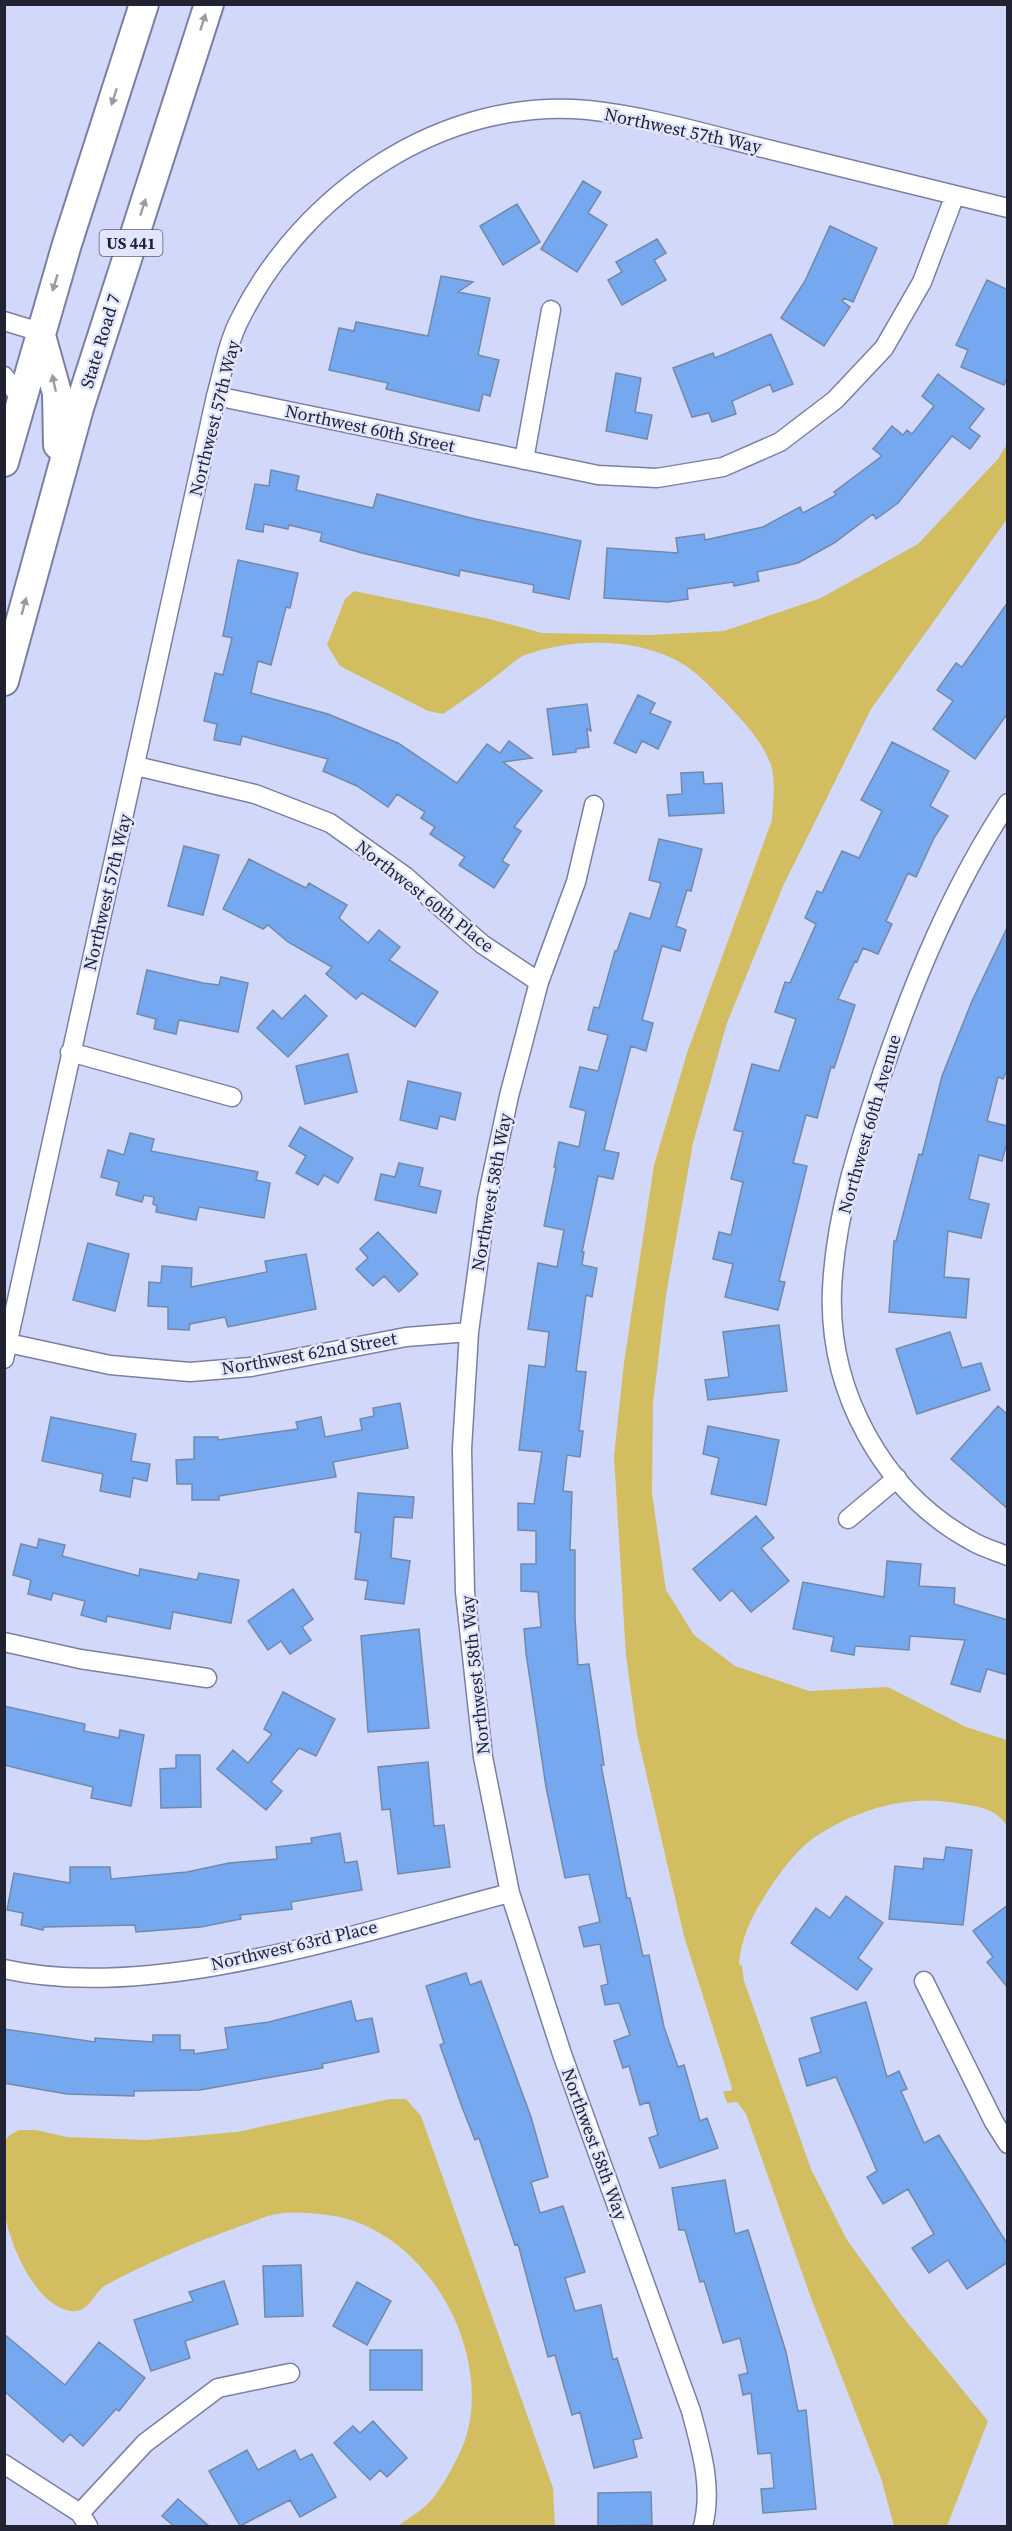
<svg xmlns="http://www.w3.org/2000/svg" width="1012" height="2531" viewBox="0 0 1012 2531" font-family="'Source Serif 4',serif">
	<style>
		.water { fill: #d2be60 }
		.building { fill: #76a8ef; stroke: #7289ab; stroke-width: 1.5 }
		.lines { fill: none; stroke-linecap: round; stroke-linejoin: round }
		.street-casing { stroke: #7a80a5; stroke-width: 21 }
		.primary-casing { stroke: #7a80a5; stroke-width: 32 }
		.street { stroke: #fff; stroke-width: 18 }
		.primary { stroke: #fff; stroke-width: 28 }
		.oneway { fill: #9b9ca3 }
		.labels { text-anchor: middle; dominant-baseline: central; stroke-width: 5; stroke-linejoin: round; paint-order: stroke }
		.shield { fill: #e1e6ff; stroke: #5b5e70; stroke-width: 1.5 }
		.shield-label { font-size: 16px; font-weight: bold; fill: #212333 }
		.street-label { font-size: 18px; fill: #212333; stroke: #e1e6ff }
	</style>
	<rect width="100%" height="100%" fill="#d2d8f9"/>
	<!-- water -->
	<path class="water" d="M1007,444V519L871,709L783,886L727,1023L693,1143L666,1295L653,1403L652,1493L666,1590L694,1635L735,1666L809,1691L888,1687L966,1727L1007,1740V1826C995,1807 978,1807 956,1803C909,1794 858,1809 818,1835C796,1849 778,1875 764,1897C751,1918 741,1939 739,1964L742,1966L744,1981L811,2169L847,2240L902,2316L988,2421L947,2526H894L881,2478L811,2298L746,2114L737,2102L727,2103L723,2091H731L732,2088L684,1936L637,1734L626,1656L614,1456L624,1363L654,1165L687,1053L772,820C773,802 776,783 771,765C763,743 745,723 729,706C716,693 704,679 689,668C644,637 575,637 525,655C516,659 507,668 499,674C481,688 462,701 443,714L428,711L340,666L327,645L345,599L354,591L490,619L542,633L650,635L724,631L821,598L918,544L998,459Z
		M390,2099H406L421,2116L553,2488L555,2526H398C410,2517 428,2507 436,2494C446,2481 463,2449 467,2434C490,2348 428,2237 340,2217C327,2214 290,2211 277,2214C264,2216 251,2223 238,2227C193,2243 149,2262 106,2285C91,2293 89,2322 59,2307C30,2293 7,2238 4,2207C3,2186 4,2165 4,2144L8,2136L19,2130H36L67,2137L146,2140L237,2132Z"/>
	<!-- building -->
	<path class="building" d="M583,181L601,192L588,213L607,225L577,272L541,249Z
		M517,204L540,242L503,265L480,226Z
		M830,226L877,248L853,302L844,298L842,301L850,307L824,346L781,318L805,281Z
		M657,239L666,253L654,260L666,280L622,305L608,280L622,272L616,262Z
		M441,276L473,282L458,292L490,298L478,355L499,360L490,396L483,394L479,411L386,389L388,383L329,370L339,328L354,331L356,322L428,336Z
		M987,280L1008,290V375L1004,385L961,367L968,350L956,345Z
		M771,334L793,384L773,392L770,384L732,401L736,414L712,422L709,413L692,417L673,368L713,353L715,358Z
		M616,373L641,378L635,412L652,415L647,439L606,431Z
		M938,374L984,409L969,428L980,436L970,449L952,436L898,503L876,519L873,514L834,543L798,563L757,572L759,581L734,586L733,582L687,589L688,599L668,602L604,598L607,548L678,553L676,538L704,534L705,540L763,527L800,507L803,513L836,495L834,492L882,456L873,449L892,426L903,435L907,430L912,434L934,406L922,396Z
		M271,470L299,476L296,490L373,508L377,494L475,519L581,541L569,599L533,592L534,585L460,570L459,576L362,553L320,541L322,533L289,525L288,529L264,524L263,532L246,529L255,484L269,486Z
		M238,560L298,573L290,608L286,607L271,665L258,661L251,693L328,714L398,743L457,783L487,744L500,753L509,741L532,758L503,762L542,791L514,827L521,831L502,861L509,865L494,888L459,865L465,857L430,834L435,827L421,818L425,812L397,794L388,807L357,786L323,771L328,759L242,736L240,745L214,740L217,724L204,721L215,673L223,675L232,638L223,636Z
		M1008,602V713L975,759L933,729L953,701L937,690L956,663L962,667Z
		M638,695L655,703L650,713L671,722L658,749L642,741L636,753L614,743Z
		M587,704L591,731L587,729L589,747L576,749V752L553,755L547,709Z
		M892,742L949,771L930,806L948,816L934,838L916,877L908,873L886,921L892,924L878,954L863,948L857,962L855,961L838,999L855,1005L834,1068L831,1067L817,1118L806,1115L793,1163L807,1166L779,1281L785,1282L778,1310L725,1297L733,1264L713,1259L719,1232L731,1235L743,1182L731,1179L743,1132L734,1130L752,1064L779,1071L796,1019L775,1012L785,982L790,983L816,924L805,918L817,891L822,893L842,851L859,858L882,811L861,800Z
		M703,772L704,784L722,783L724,813L669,816L667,795L682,794L681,773Z
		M659,839L702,849L691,891L687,890L676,926L686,930L680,951L662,946L642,1020L653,1023L646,1051L631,1046L604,1150L619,1153L613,1179L598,1176L582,1252H584L582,1265L597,1268L592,1297L586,1295L576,1371L586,1372L579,1431H583L580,1457L567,1455L563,1491L572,1492L570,1550H575V1618L578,1665L589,1664L604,1765H601L627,1898H630L643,1956L649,1955L664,2027L678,2067L684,2065L700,2121L707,2118L718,2148L660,2168L649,2138L658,2135L649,2102L640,2105L629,2066L623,2068L614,2041L630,2035L619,2003L605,2005L601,1986L608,1984L600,1944L584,1947L579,1927L600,1922L589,1874L565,1878L546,1787L526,1653L524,1629L541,1627L538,1592L521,1591V1564H536V1531L518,1530V1503L534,1504L542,1452L519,1450L529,1365L545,1367L549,1332L528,1329L538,1263L557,1267L564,1230L544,1226L556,1167H554L559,1142L579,1147L586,1111L570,1107L580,1067L598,1071L608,1035L588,1030L594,1007L599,1008L615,951H617L630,913L650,919L661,883L649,880Z
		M184,846L219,855L203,915L168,906Z
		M249,859L306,888L309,883L347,905L339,918L368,943L379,930L400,947L389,960L438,992L415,1027L362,993L356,999L326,974L332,967L288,942L268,925L263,929L223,909Z
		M1008,926V1068L1003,1079L998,1077L987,1121L1008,1126V1139L1002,1161L979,1155L969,1199L989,1204L981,1238L948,1231L944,1277L969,1279L966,1318L889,1312L894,1241H896L919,1154L922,1155L942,1076L972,1001Z
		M147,970L203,983L219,985L221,977L248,983L238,1032L179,1020L176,1034L154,1029L156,1019L137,1014Z
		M305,995L327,1016L288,1057L257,1028L273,1010L282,1019Z
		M348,1054L357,1092L305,1104L296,1066Z
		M408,1081L461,1093L455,1120L440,1116L437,1129L400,1120Z
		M300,1127L353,1158L338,1183L324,1175L318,1185L296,1173L306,1156L289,1146Z
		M130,1133L154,1139L151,1151L258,1172L256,1180L270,1183L264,1218L199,1207L196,1220L156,1212L157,1206L153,1204L154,1197L144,1195L142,1202L116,1195L119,1182L101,1177L108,1150L124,1155Z
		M399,1163L423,1168L419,1186L441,1191L436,1213L375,1200L381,1174L395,1177Z
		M378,1232L418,1274L399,1292L384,1276L373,1286L356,1269L368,1258L360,1249Z
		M88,1243L129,1254L115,1311L73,1300Z
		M306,1254L316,1309L228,1327L225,1317L190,1324L189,1330L168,1329V1307L148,1306L149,1282L161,1283L162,1266L192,1268L191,1287L267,1272L265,1261Z
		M779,1325L787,1391L708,1400L705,1380L729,1377L723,1332Z
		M950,1332L962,1368L981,1363L990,1390L917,1414L896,1349Z
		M400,1403L408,1448L333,1462L336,1477L219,1496V1500H192V1484H177L176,1460L194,1459V1437H218V1440L298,1429L296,1422L321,1417L325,1437L362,1430L360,1419L374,1416L373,1408Z
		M998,1406L1008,1415V1509L951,1459Z
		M51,1417L136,1434L131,1461L150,1464L147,1481L133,1478L130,1497L100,1491L103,1474L42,1461Z
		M708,1426L779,1440L766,1505L711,1494L719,1458L703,1454Z
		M358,1493L414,1497L412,1518L394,1517L391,1558L410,1561L404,1604L365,1599L368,1581L355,1579L361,1533L355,1532Z
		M756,1516L774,1538L761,1548L789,1581L751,1612L732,1590L720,1601L693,1569Z
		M39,1539L65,1545L62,1556L139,1576L140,1569L197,1580L199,1573L239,1580L231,1623L173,1612L170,1629L107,1616L106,1622L81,1615L85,1601L53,1593L51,1600L28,1594L31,1580L13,1575L21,1544L37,1548Z
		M887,1561L921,1564L919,1586L955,1588L954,1604L1008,1620V1675L987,1669L980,1692L951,1684L965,1640L910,1636L909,1650L855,1646L854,1655L831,1651L834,1637L793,1629L803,1582L884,1597Z
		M293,1589L313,1619L302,1627L311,1640L290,1654L281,1641L268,1650L248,1621Z
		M419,1629L429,1728L368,1732L361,1636Z
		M283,1692L335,1719L316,1756L299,1748L271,1782L282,1791L266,1810L217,1769L233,1750L248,1763L272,1734L264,1729Z
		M4,1706L85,1724L84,1731L119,1738L120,1730L144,1735L131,1806L91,1798L93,1787L4,1765Z
		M176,1755H200L201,1807L161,1808L160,1769L176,1768Z
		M428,1762L434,1826L444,1825L450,1867L398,1874L390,1809L382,1810L378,1767Z
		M340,1833L345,1863L357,1861L362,1890L291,1902L292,1909L240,1915L241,1919L201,1927L136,1932L135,1925L44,1927L43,1930L21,1925L23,1913L7,1910L14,1873L70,1883V1867H110L111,1879L187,1872L229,1863L277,1859L276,1847L312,1843L311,1838Z
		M946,1847L972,1850L963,1925L889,1919L895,1866L923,1869L924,1858L944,1860Z
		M846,1896L883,1923L858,1958L872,1969L857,1990L791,1943L816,1908L830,1918Z
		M1008,1905V1988L987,1962L993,1957L973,1931Z
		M466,1973L470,1985L481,1981L531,2117L548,2177L531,2182L540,2213L563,2206L585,2272L565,2278L575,2311L601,2305L613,2360L617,2358L642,2438L633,2440L637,2457L594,2468L580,2412L572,2415L555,2355L548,2357L518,2244L515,2245L479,2138L475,2140L462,2107L440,2045L444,2043L426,1986Z
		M351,2001L356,2021L372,2018L379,2052L322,2064L323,2068L200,2090L134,2091V2096L67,2094L4,2083V2029L95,2042V2038L153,2042V2035H180V2050H194V2054L228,2049L225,2028L269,2022Z
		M866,2002L887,2077L899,2071L907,2089L901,2091L924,2143L939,2135L1008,2245V2262L967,2289L948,2260L929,2273L912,2248L934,2234L908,2189L883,2204L867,2177L877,2171L836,2077L807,2086L799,2059L821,2052L811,2018Z
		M725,2180L735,2234L748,2230L786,2352L798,2411L806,2410L816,2509L763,2513L761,2489L774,2488L771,2453L758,2454L751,2393L743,2395L739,2375L748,2373L740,2338L723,2343L704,2281L700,2282L685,2230H679L672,2188Z
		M301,2265L303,2316L265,2317L263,2266Z
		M224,2281L238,2324L185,2341L190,2358L151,2371L134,2320L193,2301L189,2292Z
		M357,2282L391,2301L367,2345L333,2326Z
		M4,2334L65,2385L99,2342L145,2378L119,2411L116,2409L83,2446L70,2434L63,2442L4,2391Z
		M370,2350H422V2390H370Z
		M373,2421L407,2458L387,2477L380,2470L370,2480L334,2443L353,2426L360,2433Z
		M247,2450L258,2470L295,2450L300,2460L312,2454L336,2497L300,2517L290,2500L240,2526L209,2471Z
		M651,2492L652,2525L598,2526V2493Z
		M178,2499L209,2526H174L162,2516Z"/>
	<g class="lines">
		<!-- street casing -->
		<g class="street-casing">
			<path id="street" d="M4,321L40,332
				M4,376L22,400
				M216,396L598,475L657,478L723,467L780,442L835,400L884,348L922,282L955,195
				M524,460L551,310
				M136,766L255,794L330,823L405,876L482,944L539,982
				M1008,803C953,886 914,980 882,1074C859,1144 835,1216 832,1290C828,1391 882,1491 970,1540C981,1547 995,1551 1008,1556
				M594,805L576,882L539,982L509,1096L487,1199L469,1332L462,1449L465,1592L483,1757L510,1893L562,2054L691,2411C701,2449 713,2487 703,2526
				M70,1052L232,1097
				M8,1343L110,1365L190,1372L251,1367L406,1337L469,1332
				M4,1359L216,396C223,371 228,342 240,319C303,192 444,96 588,110C646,116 703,133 759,147C842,167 925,188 1008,208
				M848,1519L897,1478
				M4,1642L80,1659L207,1678
				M4,1969C153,2003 364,1931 510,1893
				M924,1981L994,2122L1008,2144
				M4,2464L80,2513L88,2526
				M80,2513L145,2443L218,2388L290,2373"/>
		</g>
		<!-- primary casing -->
		<g class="primary-casing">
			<path id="primary" d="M40,332L57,393L58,445
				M4,462L67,244L144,4
				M4,681L79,408L209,4"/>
		</g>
		<!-- street -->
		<use href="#street" class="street"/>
		<!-- primary -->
		<use href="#primary" class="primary"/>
	</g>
	<!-- one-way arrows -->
	<defs><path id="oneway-solid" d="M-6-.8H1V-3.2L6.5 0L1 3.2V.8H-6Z" transform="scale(1.5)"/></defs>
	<g class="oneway">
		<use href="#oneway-solid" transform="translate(203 22) rotate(-72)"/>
		<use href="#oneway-solid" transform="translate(114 97) rotate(108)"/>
		<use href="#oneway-solid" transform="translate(143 207) rotate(-72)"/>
		<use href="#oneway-solid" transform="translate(55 283) rotate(107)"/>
		<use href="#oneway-solid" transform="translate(54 383) rotate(-102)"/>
		<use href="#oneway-solid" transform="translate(24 606) rotate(-75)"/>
	</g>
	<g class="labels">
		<!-- shield labels -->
		<rect class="shield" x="99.5" y="230" width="63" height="26" rx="4.5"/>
		<g class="shield-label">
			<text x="131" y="243">US 441</text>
		</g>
		<!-- street labels -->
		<g class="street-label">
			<text transform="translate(683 130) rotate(12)">Northwest 57th Way</text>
			<text transform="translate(100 341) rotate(-73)">State Road 7</text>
			<text transform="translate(214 418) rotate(-76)">Northwest 57th Way</text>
			<text transform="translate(370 428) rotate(12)">Northwest 60th Street</text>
			<text transform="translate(107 892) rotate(-77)">Northwest 57th Way</text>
			<text transform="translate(425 896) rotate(38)">Northwest 60th Place</text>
			<text transform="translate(869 1124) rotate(-74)">Northwest 60th Avenue</text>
			<text transform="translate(491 1192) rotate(-80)">Northwest 58th Way</text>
			<text transform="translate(309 1353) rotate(-10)">Northwest 62nd Street</text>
			<text transform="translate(475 1675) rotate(-96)">Northwest 58th Way</text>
			<text transform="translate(294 1945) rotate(-13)">Northwest 63rd Place</text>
			<text transform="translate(595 2144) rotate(70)">Northwest 58th Way</text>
		</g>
	</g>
	<!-- border -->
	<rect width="1012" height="2531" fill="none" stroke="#212333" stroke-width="12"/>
</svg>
